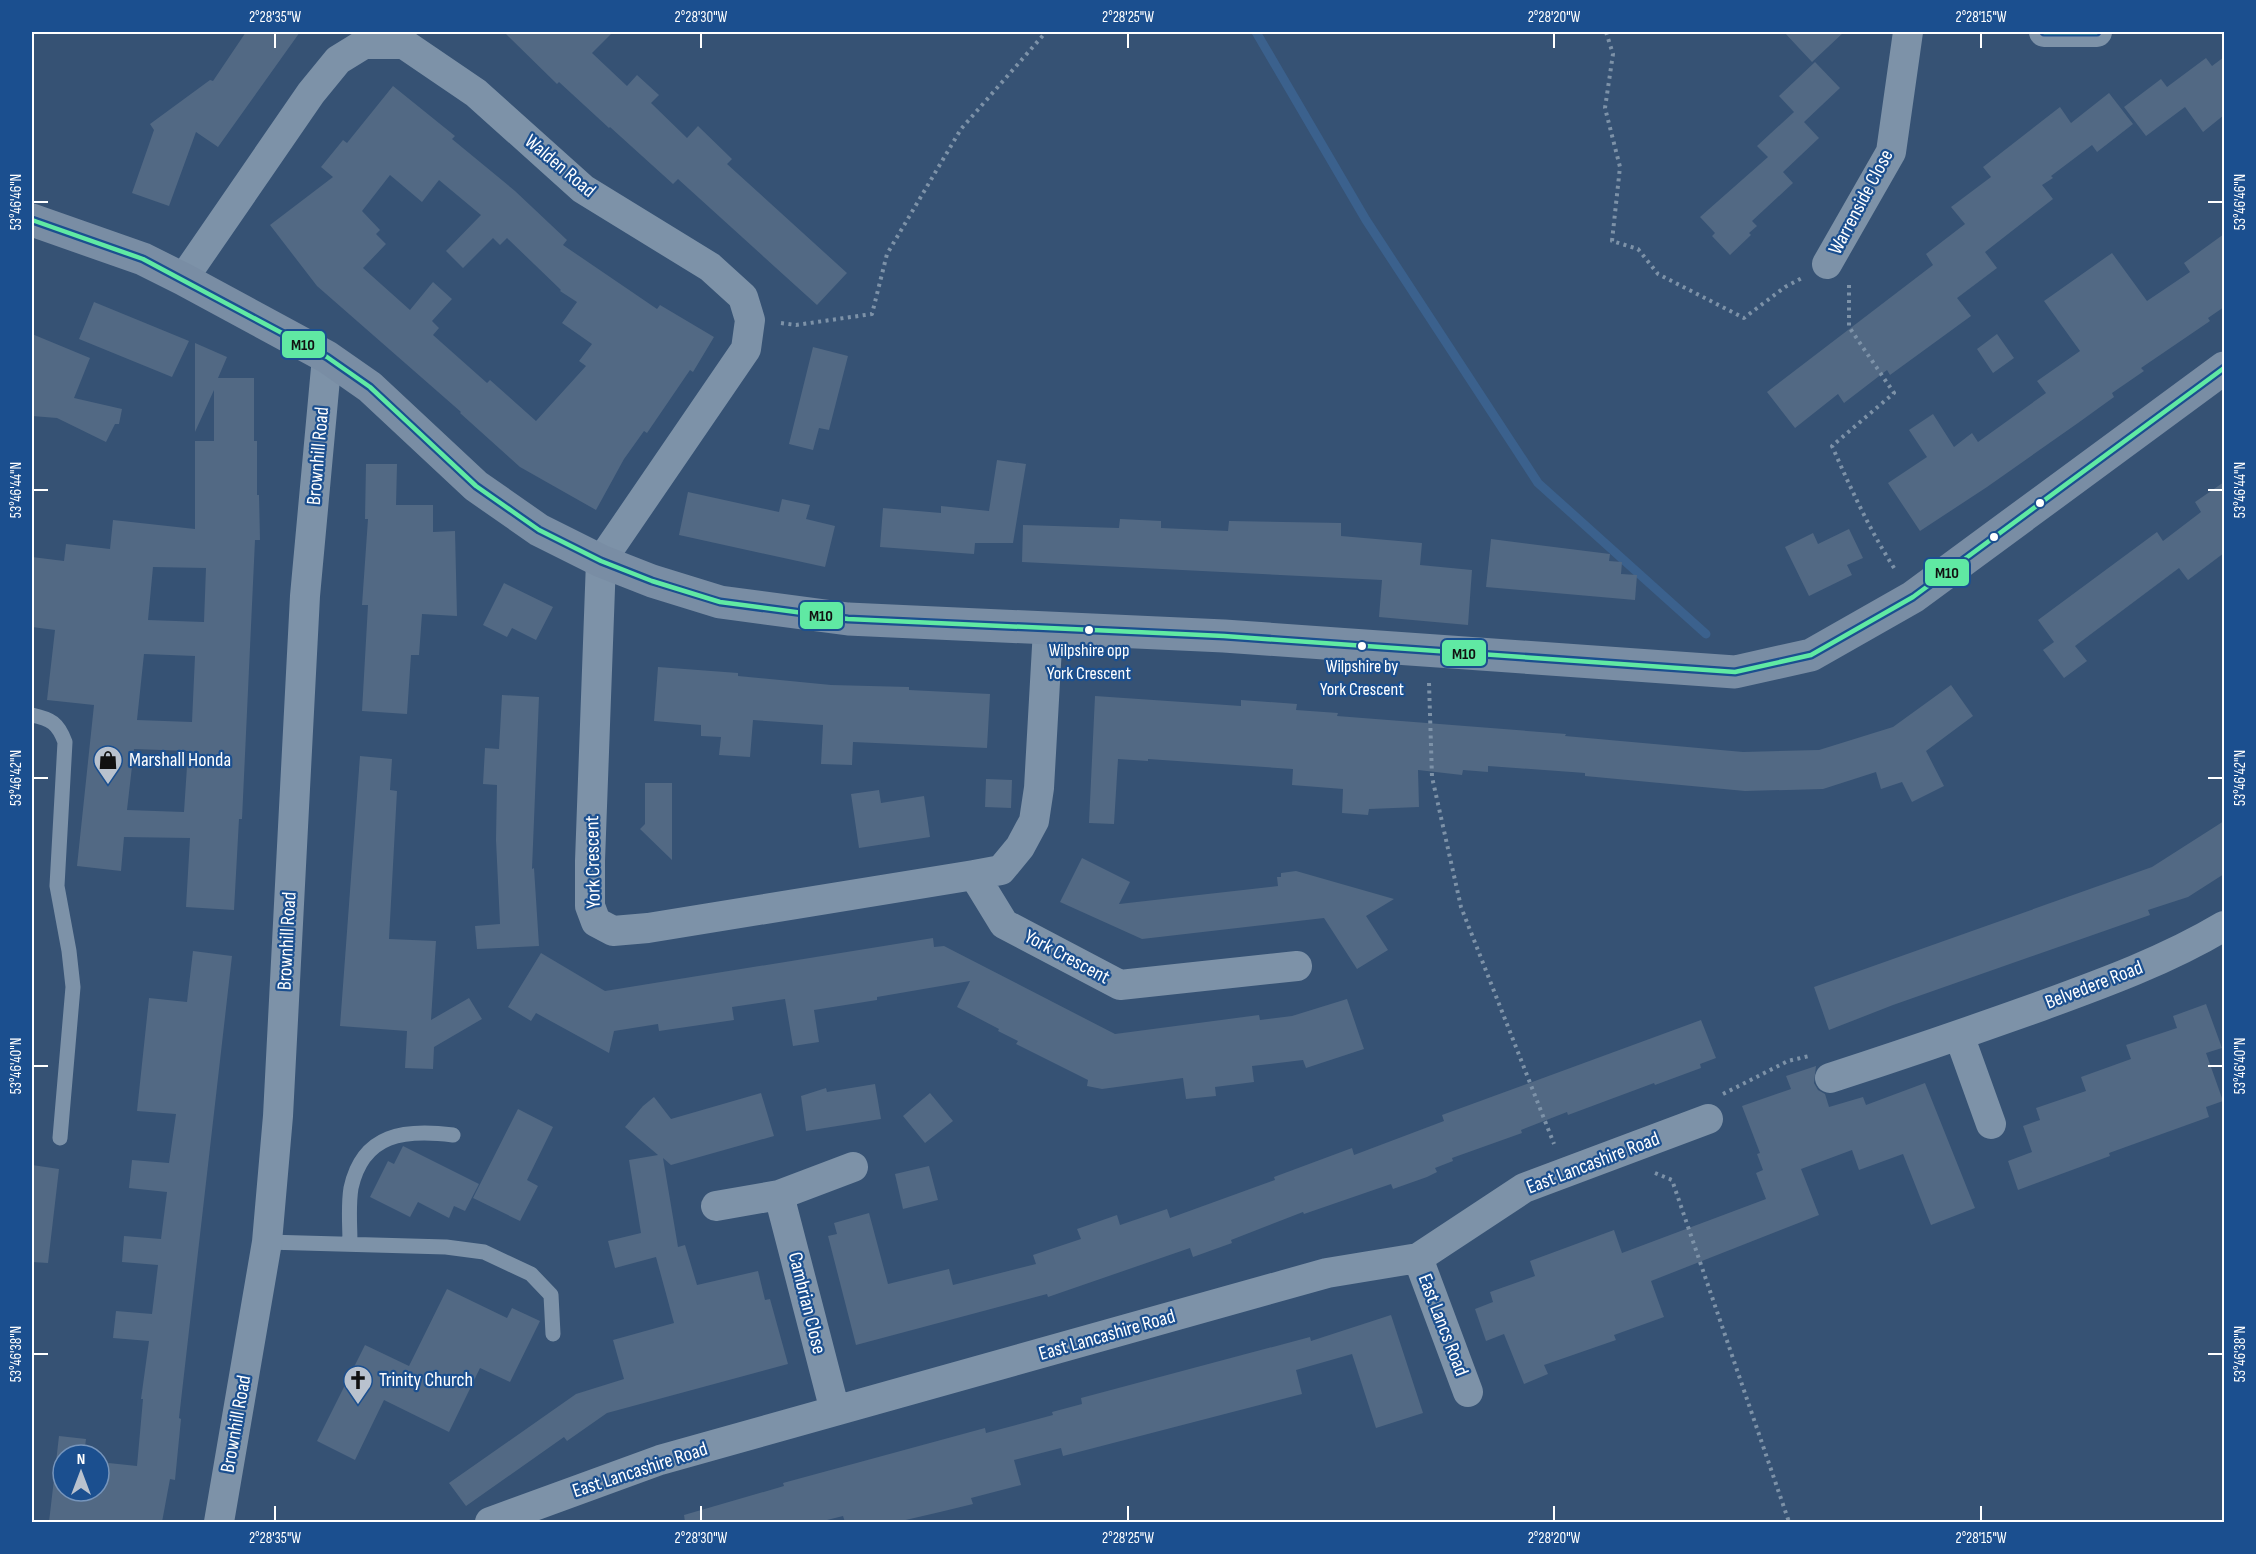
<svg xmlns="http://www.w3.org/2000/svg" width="2256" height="1554" viewBox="0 0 2256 1554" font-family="'Sofia Sans Condensed',sans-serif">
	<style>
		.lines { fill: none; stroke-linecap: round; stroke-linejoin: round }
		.stream { stroke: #3b618d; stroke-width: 9 }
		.building { fill: #526984; fill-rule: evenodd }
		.path { stroke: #7d92a8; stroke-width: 4; stroke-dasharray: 3 4.5; stroke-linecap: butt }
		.lane { stroke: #7d92a8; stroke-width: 15 }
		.street { stroke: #7d92a8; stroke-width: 30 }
		.secondary { stroke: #798da4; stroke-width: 33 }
		.bus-1-casing { stroke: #1b4f8f; stroke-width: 9 }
		.bus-1 { stroke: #60e9a3; stroke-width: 4.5 }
		.ticks { fill: none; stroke: #fff; stroke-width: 2 }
		.bus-dot { fill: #fff; stroke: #1b4f8f; stroke-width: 2 }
		.labels { text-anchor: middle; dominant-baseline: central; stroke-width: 4.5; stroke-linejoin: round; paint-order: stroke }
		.bus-label { font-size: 18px; fill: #fff; stroke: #1b4f8f }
		.street-label { font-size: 20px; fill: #fff; stroke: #1b4f8f }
		.poi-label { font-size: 20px; fill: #fff; stroke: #1b4f8f; text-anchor: start }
		.line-badge { stroke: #1b4f8f; stroke-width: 2 }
		.pale-badge-label { font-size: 16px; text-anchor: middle; font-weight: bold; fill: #111 }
		.neatline { fill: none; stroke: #fff; stroke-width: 2 }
		.ticks-label { font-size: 15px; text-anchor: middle; fill: #fff }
	</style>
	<rect width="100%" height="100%" fill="#365274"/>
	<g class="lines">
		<!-- stream -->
		<path class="stream" d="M1256,32L1366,220L1538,483L1706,634"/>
	</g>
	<!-- building -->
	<path class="building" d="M246,32H300L218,147L196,132L169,206L132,193L154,130L150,124L210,80L213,81Z
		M504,32H613L592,53L627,86L637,75L659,95L651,103L687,138L698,126L732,159L727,164L847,273L817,305L678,179L673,184L610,127L609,128L559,82L557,84Z
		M1784,32H1844L1812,62Z
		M2224,57V115L2203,132L2185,107L2146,136L2124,107L2161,79L2167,87L2206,58L2212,66Z
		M1815,62L1840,88L1804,122L1819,138L1783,172L1793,183L1752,221L1757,226L1749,233L1751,235L1730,255L1712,236L1715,233L1700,217L1768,157L1757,146L1794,112L1779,96Z
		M393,86L455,136L452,139L515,191L567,240L563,245L657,309L660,305L714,337L693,372L690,370L647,433L644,431L624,459L596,510L520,467L460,413L461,412L317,286L270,225L333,177L321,167L343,140L347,143ZM390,175L422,202L439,180L481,215L446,251L463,268L493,238L500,245L507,238L561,290L560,291L577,302L562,323L592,344L579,361L586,366L536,421L490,380L487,383L433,335L439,328L432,321L452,299L433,282L410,310L363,268L386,244L376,234L380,230L362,211Z
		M2109,93L2133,124L2097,152L2092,145L2051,176L2053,178L2042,185L2053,199L1985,252L1997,268L1957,298L1971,316L1890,375L1887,370L1844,403L1838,394L1795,428L1767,392L1933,265L1926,254L1965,224L1951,207L1991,177L1983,167L2060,107L2071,123Z
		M2224,234V307L2208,318L2210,321L2141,368L2144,371L2112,393L2114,397L2078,423L1987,487L1920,531L1888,483L1927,457L1909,430L1933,414L1954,447L1972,433L1978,442L2046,393L2037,381L2080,351L2044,301L2112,253L2147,301L2190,272L2184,263Z
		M94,302L189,341L172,377L79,339Z
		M32,334L90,358L74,398L122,409L119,424H115L106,442L57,418L32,416Z
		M1997,334L2014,358L1993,373L1977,349Z
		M195,343L227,357L218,378H254V441H257V495H259L260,540H255L242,819H239L234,910L186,907L190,838L124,837L121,871L77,866L94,705L47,700L55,630L32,627V557L64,561L66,544L110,549L113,520L195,529V441H214V390L195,432ZM153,567L206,568L204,622L148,620ZM144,654L195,656L192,722L137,720ZM134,749L188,751L184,812L127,810Z
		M813,347L848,356L829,430L819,428L813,450L789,444Z
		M997,460L1026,464L1013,543H975L974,554L880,547L883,508L941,513V506L989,511Z
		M366,464H397L396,505H433V532L455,531L457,616L422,614L419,655H411L407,714L362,711L368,605H362L368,519H365Z
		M2224,482V553L2188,580L2179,568L2075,646L2087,661L2064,678L2043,650L2054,642L2038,620L2157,532L2163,541L2201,512L2195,502Z
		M688,492L779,512L782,499L810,505L806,519L835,526L825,567L679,535Z
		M1120,519L1161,521V528L1228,531L1229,521L1341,523V536L1422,543L1420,565L1472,570L1468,625L1379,617L1382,580L1022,562L1023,525L1119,528Z
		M1849,529L1863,558L1847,565L1852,575L1809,596L1785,547L1813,533L1818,544Z
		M1491,539L1610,554L1609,561L1622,562L1621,574L1637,575L1635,600L1486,587Z
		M504,583L553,607L536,640L512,628L507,637L483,625Z
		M658,667L738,673V676L831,685L909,687V690L990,694L987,748L853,742L852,765L821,764L823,725L753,720L750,757L719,755L721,737L701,736V725L654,721Z
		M1951,685L1973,716L1926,751L1944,786L1912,802L1902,782L1881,789L1876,772L1823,789L1745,791L1585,776V773L1488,766V772L1463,770L1462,775L1418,770L1419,807L1369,809L1368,815L1342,813L1343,789L1292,785L1293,769L1148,759V761L1118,759L1114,824L1089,823L1095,696L1241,706V700L1297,704L1296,710L1338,713L1337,716L1566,734L1565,736L1743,752L1819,750L1893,727Z
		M502,695L539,697L532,869L534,868L539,946L477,949L475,926L500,924L496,840L497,785L483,784L485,748L499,749Z
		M360,756L392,759L390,790L397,791L389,939L436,941L431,1020L469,998L482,1019L434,1047L433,1069L405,1068L407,1031L340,1026Z
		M986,779L1012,780L1011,808L985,807Z
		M645,783H672V860L640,829L645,824Z
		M879,790L881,803L924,796L930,837L859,848L851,794Z
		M2224,821V874L2188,897L2148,910L2150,915L1893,1005L1829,1030L1814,987L2152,867Z
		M1082,858L1130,882L1119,904L1278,886L1277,877H1281V873L1296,871L1394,899L1366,916L1388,950L1357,969L1324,918L1142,939L1060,902Z
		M933,938L934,947L944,946L1115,1034L1259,1015L1260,1020L1292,1016L1347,999L1364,1049L1306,1068L1303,1060L1252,1066L1254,1082L1215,1087L1216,1096L1186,1099L1183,1078L1102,1089L1087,1086L1088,1080L1016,1044L1018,1041L998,1031L999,1029L957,1007L970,981L877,997V1000L814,1010L819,1042L793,1046L785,999L732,1007L734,1020L659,1031L658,1024L614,1031L609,1053L536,1013L531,1021L508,1007L541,953L605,991Z
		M193,951L232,956L179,1418L181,1419L175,1480L170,1479L162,1522H49L59,1436L86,1439L84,1455H63V1491H99V1462L137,1466L143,1399H141L149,1341L113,1338L116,1311L152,1314L158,1265L122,1262L124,1236L161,1239L167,1192L129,1188L132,1160L169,1163L176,1114L137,1111L149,998L187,1002Z
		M2206,1004L2222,1048L2206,1053L2223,1101L2206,1107L2209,1117L2109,1153L2110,1156L2018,1190L2008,1161L2032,1152L2023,1126L2040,1120L2036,1108L2086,1091L2081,1077L2131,1059L2126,1045L2177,1028L2173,1016Z
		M1701,1020L1716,1058L1700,1064L1701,1068L1655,1085L1654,1083L1568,1115L1567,1112L1521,1130L1522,1133L1452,1158L1453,1161L1435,1168L1437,1172L1427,1177L1393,1189L1391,1184L1304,1214L1303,1212L1231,1240L1232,1243L1193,1257L1190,1248L1048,1297L1047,1294L856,1345L828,1236L837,1234L834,1223L869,1213L888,1284L949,1269L953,1285L1036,1264L1033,1255L1081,1239L1077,1229L1117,1215L1120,1225L1167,1209L1170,1218L1275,1180L1274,1177L1352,1148L1354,1155L1444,1121L1442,1115Z
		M1816,1066L1814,1083L1818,1090L1825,1094L1829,1107L1863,1097L1866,1105L1925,1083L1975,1208L1931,1225L1903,1154L1859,1170L1852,1150L1801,1169L1819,1215L1651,1281L1664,1317L1614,1335L1616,1340L1544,1365L1548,1374L1524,1384L1504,1334L1486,1341L1475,1309L1493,1302L1490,1292L1535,1276L1530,1261L1614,1230L1622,1253L1766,1199L1756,1173L1763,1170L1757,1154L1760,1153L1742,1106L1791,1089L1786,1076Z
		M875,1084L881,1119L806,1131L801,1096L826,1088L827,1092Z
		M761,1093L774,1136L671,1165L663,1158L678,1247L685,1245L697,1285L758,1271L765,1300L770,1299L788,1364L607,1413L567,1441L564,1437L466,1506L449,1483L576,1394L624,1379L613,1340L674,1323L656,1257L615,1268L608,1241L641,1233L629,1160L658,1155L625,1127L643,1106L654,1097L671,1119Z
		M930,1093L953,1121L925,1143L903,1116Z
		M518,1109L553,1127L527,1180L538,1186L520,1221L473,1198Z
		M403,1146L479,1184L465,1211L454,1206L449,1218L418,1202L410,1217L370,1197L388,1161L394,1164Z
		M32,1165L59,1169L48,1263L32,1262Z
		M929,1166L938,1200L903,1209L895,1174Z
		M447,1289L507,1318L512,1308L540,1321L510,1382L480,1368L449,1432L384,1400L355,1460L317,1441L365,1345L409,1366Z
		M1391,1315L1423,1413L1376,1428L1352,1354L1296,1370L1302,1394L1063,1456L1061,1448L1014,1460L1021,1485L971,1498L973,1504L940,1512L897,1522H845L843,1516L819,1522H685L684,1515L784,1486L783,1483L985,1428L986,1433L1053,1415L1052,1412L1082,1404L1081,1398L1310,1337L1311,1341Z"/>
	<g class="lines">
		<!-- path -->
		<path class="path" d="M1606,32L1613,54L1605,108L1620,167L1612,241L1638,249L1658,274L1744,318L1785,287L1802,278
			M1849,285V327L1894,393L1832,446C1851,489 1870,531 1896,571
			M781,323L796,325L872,314L887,254L961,129L1046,32
			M1429,683L1432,777L1461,907L1554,1144
			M1723,1094L1788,1061L1809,1056
			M1655,1173L1672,1180L1789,1522"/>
		<!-- lane -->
		<path class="lane" d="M32,715C51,719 58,723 65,742L57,886L69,951L73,987L60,1138
			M267,1242L446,1247L484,1252L531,1274L551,1295L553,1334
			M350,1244C350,1226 348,1206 351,1188C363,1133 405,1129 453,1135"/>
		<!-- street -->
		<path class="street" d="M2044,32H2097
			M1827,264L1891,152L1908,32
			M183,279L311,93L338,60L364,44H404L476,93L583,189L710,267L743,297L750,320L746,349L601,561L590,861V906L596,922L613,931L648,928L974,875
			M1048,629L1039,788L1034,821L1020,847L1001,870L974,875L1004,924L1120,985L1297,966
			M1959,1035L1991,1124
			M1830,1078C1901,1055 1971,1031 2041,1006C2104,983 2167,960 2224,926
			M779,1195L835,1411
			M716,1206L779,1195L853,1167
			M1418,1258L1468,1392
			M219,1522L267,1242L278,1116L305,596L327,357
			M490,1522L660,1460L1327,1273L1418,1258L1524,1188L1708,1119"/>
		<!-- secondary -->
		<path class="secondary" d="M32,220L143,259L183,279L327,357L370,387L476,486L539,530L601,561L652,581L720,602L848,619L1224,636L1735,672L1811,655L1913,597L2224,368"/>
		<!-- bus-1 casing -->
		<g class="bus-1-casing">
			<path id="bus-1" d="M2044,32H2097
				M32,220L143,259L327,357L370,387L476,486L539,530L601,561L652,581L720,602L848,619L1224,636L1735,672L1811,655L1913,597L2224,368"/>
		</g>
		<!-- bus-1 -->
		<use href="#bus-1" class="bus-1"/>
	</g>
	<!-- ticks -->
	<path class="ticks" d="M275,33V48M701,33V48M1128,33V48M1554,33V48M1981,33V48M33,202H48M2208,202H2223M33,490H48M2208,490H2223M33,778H48M2208,778H2223M33,1066H48M2208,1066H2223M33,1354H48M2208,1354H2223M275,1506V1521M701,1506V1521M1128,1506V1521M1554,1506V1521M1981,1506V1521"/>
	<!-- icons -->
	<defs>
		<g id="shop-pin" transform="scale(1.5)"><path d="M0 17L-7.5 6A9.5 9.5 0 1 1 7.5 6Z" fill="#b9c2ce" stroke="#1b4f8f"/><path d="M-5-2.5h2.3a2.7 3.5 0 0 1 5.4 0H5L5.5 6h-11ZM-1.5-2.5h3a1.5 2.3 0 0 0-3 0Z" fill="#111"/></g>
		<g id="church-pin" transform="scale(1.5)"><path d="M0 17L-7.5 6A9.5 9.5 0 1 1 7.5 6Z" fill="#b9c2ce" stroke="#1b4f8f"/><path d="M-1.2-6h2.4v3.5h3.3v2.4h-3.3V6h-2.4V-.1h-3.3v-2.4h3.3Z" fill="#111"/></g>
	</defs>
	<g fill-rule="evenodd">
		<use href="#shop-pin" x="108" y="760"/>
		<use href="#church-pin" x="358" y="1380"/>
	</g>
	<!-- markers -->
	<g class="bus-dot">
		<circle cx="2040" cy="503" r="5"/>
		<circle cx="1994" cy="537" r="5"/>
		<circle cx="1089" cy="630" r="5"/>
		<circle cx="1362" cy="646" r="5"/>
	</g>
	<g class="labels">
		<!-- bus labels -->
		<g class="bus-label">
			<text x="1089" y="650">Wilpshire opp<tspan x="1089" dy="23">York Crescent</tspan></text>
			<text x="1362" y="666">Wilpshire by<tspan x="1362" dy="23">York Crescent</tspan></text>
		</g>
		<!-- street labels -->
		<g class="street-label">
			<text transform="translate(560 166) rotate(40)">Walden Road</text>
			<text transform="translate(1861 202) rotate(-62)">Warrenside Close</text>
			<text transform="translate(318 456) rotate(-85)">Brownhill Road</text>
			<text transform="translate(593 862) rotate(-91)">York Crescent</text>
			<text transform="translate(287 941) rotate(-87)">Brownhill Road</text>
			<text transform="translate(1067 957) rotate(28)">York Crescent</text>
			<text transform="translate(2094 985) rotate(-21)">Belvedere Road</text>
			<text transform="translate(1593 1163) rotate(-21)">East Lancashire Road</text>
			<text transform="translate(807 1303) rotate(76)">Cambrian Close</text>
			<text transform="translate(1443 1325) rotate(69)">East Lancs Road</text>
			<text transform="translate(1107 1335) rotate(-16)">East Lancashire Road</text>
			<text transform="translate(236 1424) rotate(-80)">Brownhill Road</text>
			<text transform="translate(640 1470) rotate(-18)">East Lancashire Road</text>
		</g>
		<!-- poi labels -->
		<g class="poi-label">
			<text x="129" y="760">Marshall Honda</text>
			<text x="379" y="1380">Trinity Church</text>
		</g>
	</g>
	<g class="line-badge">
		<rect x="281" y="330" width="45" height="29" rx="6" fill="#60e9a3"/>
		<rect x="1924" y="558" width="46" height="29" rx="6" fill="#60e9a3"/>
		<rect x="799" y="601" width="45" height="29" rx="6" fill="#60e9a3"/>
		<rect x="1441" y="639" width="46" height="28" rx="6" fill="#60e9a3"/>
	</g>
	<g class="pale-badge-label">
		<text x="303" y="350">M10</text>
		<text x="1947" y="578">M10</text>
		<text x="821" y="621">M10</text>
		<text x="1464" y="659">M10</text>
	</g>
	<!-- border -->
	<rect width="2256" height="1554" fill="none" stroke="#1b4f8f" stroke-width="66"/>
	<!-- north arrow -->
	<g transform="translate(81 1473)"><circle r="28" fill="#1b4f8f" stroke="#7695bc" stroke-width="1.5"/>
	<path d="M0-4.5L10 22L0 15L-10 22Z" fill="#b9c2ce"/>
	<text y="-9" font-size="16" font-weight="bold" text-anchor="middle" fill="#ffffff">N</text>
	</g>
	<rect x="33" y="33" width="2190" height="1488" class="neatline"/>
	<g class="ticks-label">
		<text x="275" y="22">2°28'35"W</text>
		<text x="701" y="22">2°28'30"W</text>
		<text x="1128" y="22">2°28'25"W</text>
		<text x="1554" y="22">2°28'20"W</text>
		<text x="1981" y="22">2°28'15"W</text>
		<text transform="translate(16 202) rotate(-90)" y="5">53°46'46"N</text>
		<text transform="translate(2240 202) rotate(-90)" y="5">53°46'46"N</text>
		<text transform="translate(16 490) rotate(-90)" y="5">53°46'44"N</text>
		<text transform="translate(2240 490) rotate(-90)" y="5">53°46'44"N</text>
		<text transform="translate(16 778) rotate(-90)" y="5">53°46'42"N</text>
		<text transform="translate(2240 778) rotate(-90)" y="5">53°46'42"N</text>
		<text transform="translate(16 1066) rotate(-90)" y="5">53°46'40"N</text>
		<text transform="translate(2240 1066) rotate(-90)" y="5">53°46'40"N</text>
		<text transform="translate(16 1354) rotate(-90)" y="5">53°46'38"N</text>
		<text transform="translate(2240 1354) rotate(-90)" y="5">53°46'38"N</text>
		<text x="275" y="1543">2°28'35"W</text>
		<text x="701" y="1543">2°28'30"W</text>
		<text x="1128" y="1543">2°28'25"W</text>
		<text x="1554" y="1543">2°28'20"W</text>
		<text x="1981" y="1543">2°28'15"W</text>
	</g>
</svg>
